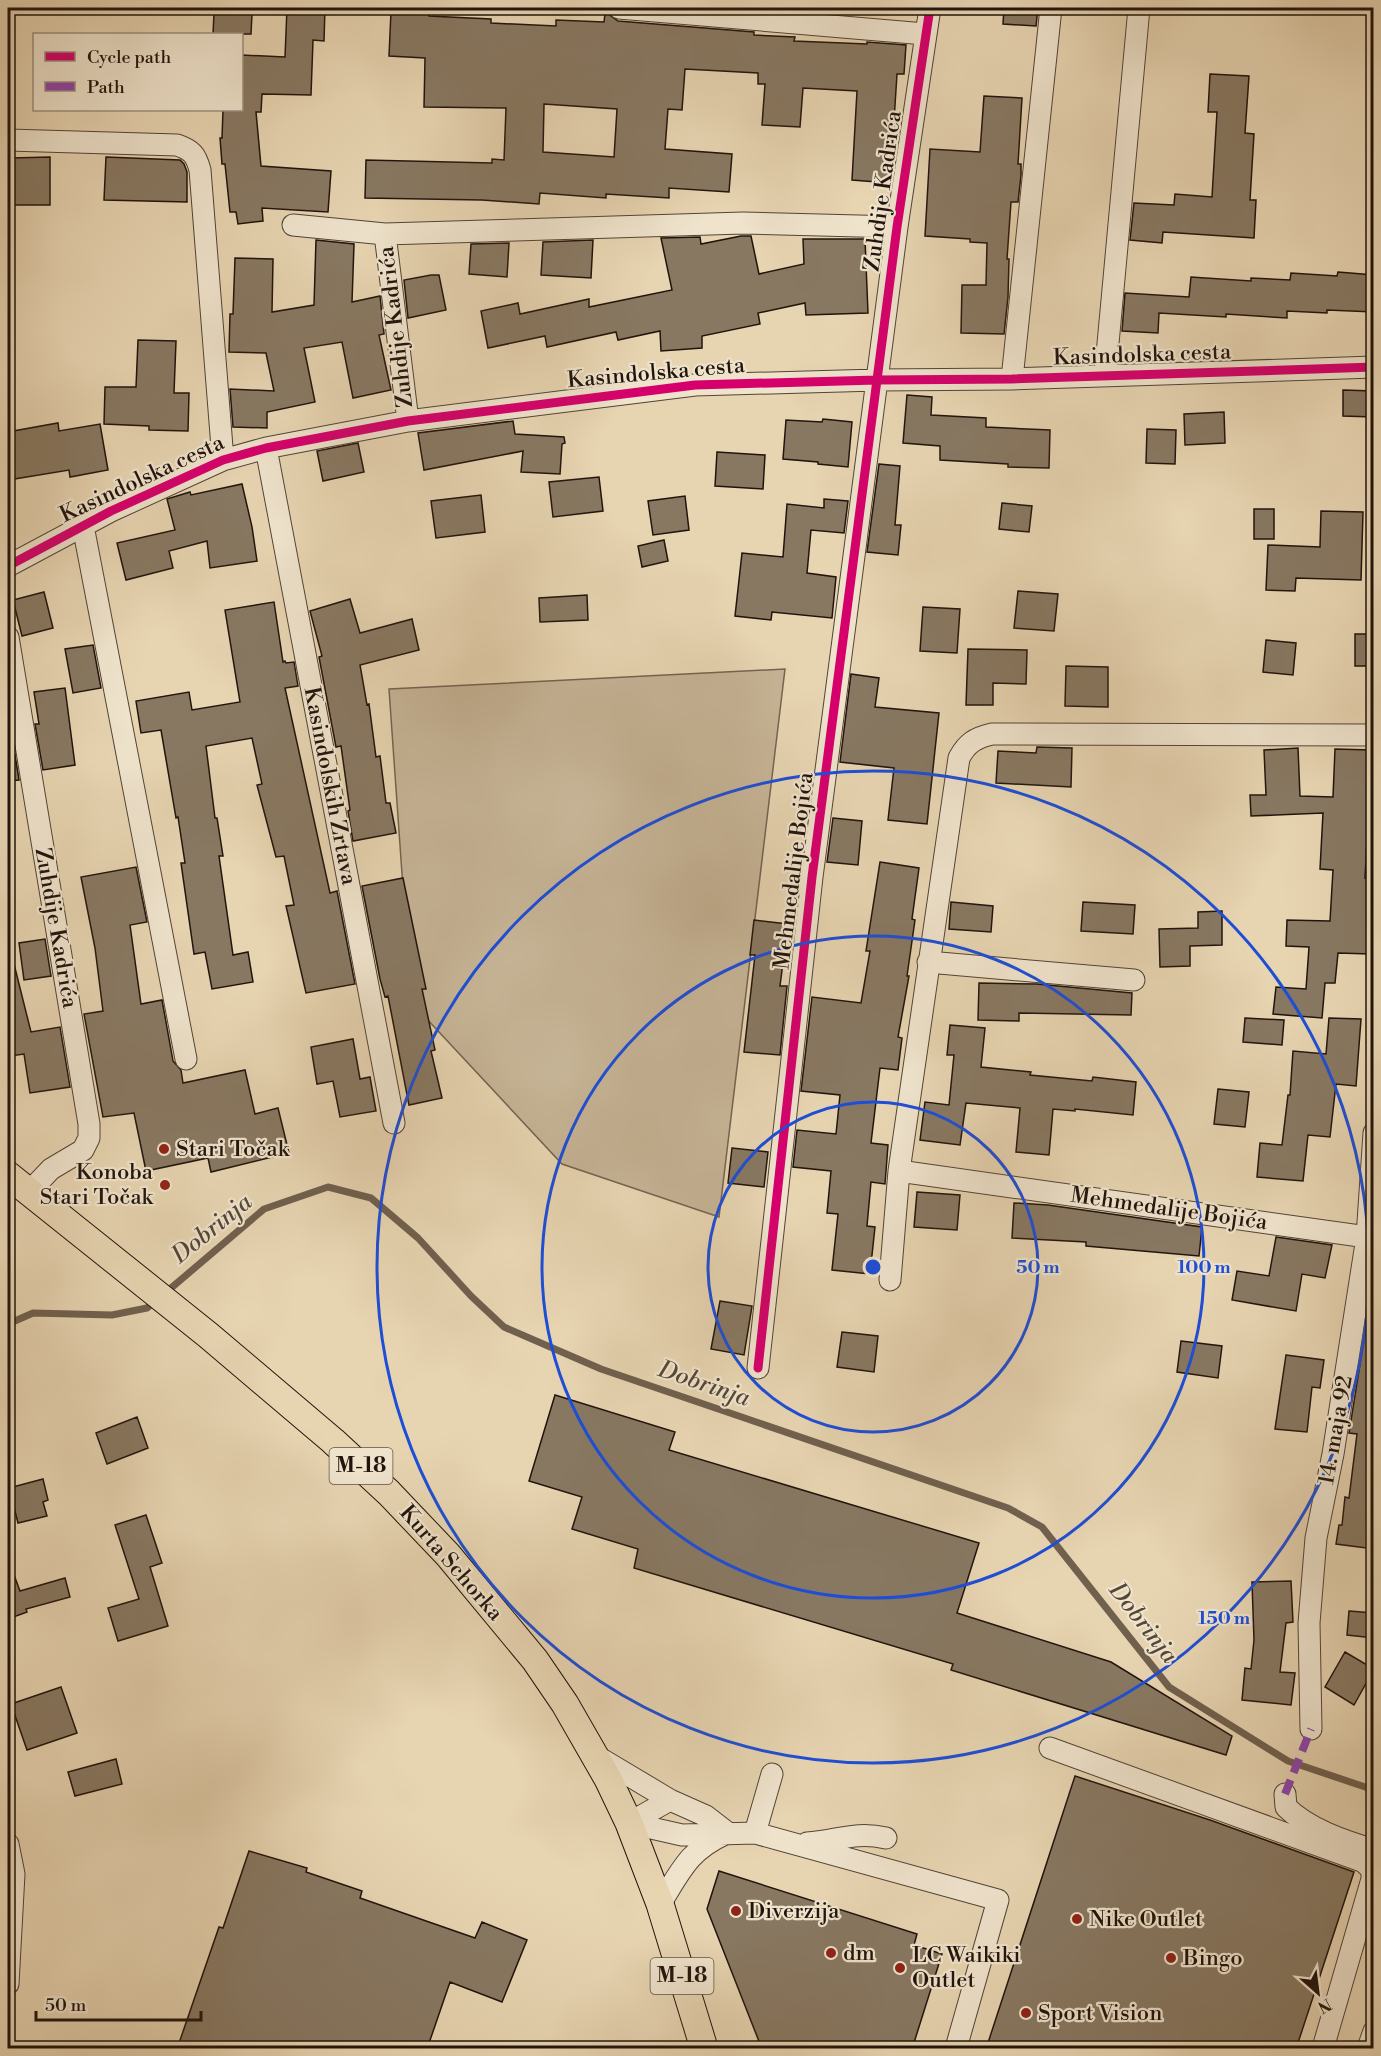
<svg xmlns="http://www.w3.org/2000/svg" width="1381" height="2056" viewBox="0 0 1381 2056" font-family="'Libre Bodoni',serif">
	<style>
		.green { fill: #c5b395; stroke: #736451; stroke-width: 1.5 }
		.lines { fill: none; stroke-linecap: round; stroke-linejoin: round }
		.stream { stroke: #70604e; stroke-width: 7 }
		.building { fill: #887862; stroke: #21140d; stroke-width: 1.5; fill-rule: evenodd }
		.minor-casing { stroke: #524436; stroke-width: 23 }
		.major-casing { stroke: #21140d; stroke-width: 29 }
		.minor { stroke: #efe3cc; stroke-width: 21 }
		.major { stroke: #e7d4b1; stroke-width: 27 }
		.quiet { stroke: #8e44ad; stroke-width: 8; stroke-dasharray: 15 8; stroke-linecap: butt }
		.cycleway-casing { stroke: #efe3cc; stroke-width: 13 }
		.cycleway { stroke: #d6006c; stroke-width: 9 }
		.ring { fill: none; stroke: #1d4ed8; stroke-width: 3 }
		.poi-dot { fill: #8f2418; stroke: #efe3cc; stroke-width: 2 }
		.labels { text-anchor: middle; dominant-baseline: central; stroke-width: 4.5; stroke-linejoin: round; paint-order: stroke }
		.shield { fill: #efe3cc; stroke: #5f5246; stroke-width: 1.5 }
		.shield-label { font-size: 21px; font-weight: bold; fill: #21140d }
		.street-label { font-size: 22px; fill: #21140d; stroke: #efe3cc }
		.poi-label { font-size: 22px; fill: #21140d; stroke: #efe3cc; text-anchor: start }
		.water-label { font-size: 24px; font-style: italic; fill: #554738; stroke: #efe3cc }
		.centre { fill: #1d4ed8; stroke: #efe3cc; stroke-width: 3 }
		.ring-label { font-size: 18px; text-anchor: middle; font-weight: bold; fill: #1d4ed8; stroke: #efe3cc; stroke-width: 4.5; stroke-linejoin: round; paint-order: stroke }
	</style>
	<rect width="100%" height="100%" fill="#e7d4b1"/>
	<filter id="stains"><feTurbulence type="fractalNoise" baseFrequency=".00333" numOctaves="4"/><feColorMatrix values="0 0 0 0 .2 0 0 0 0 .09 0 0 0 0 .02 0 0 0 .5 -.17"/></filter>
	<radialGradient id="worn" r=".72"><stop offset=".6" stop-color="#630" stop-opacity="0"/><stop offset="1" stop-color="#630" stop-opacity=".3"/></radialGradient>
	<!-- green -->
	<path class="green" d="M785,669L719,1217L562,1164L411,1002L389,689Z"/>
	<g class="lines">
		<!-- stream -->
		<path class="stream" d="M164,1294L264,1209L328,1187L371,1198L418,1238L471,1296L504,1327L601,1369L1008,1508L1042,1527L1169,1687L1288,1761L1374,1790
			M8,1324L33,1313L112,1315L147,1308L155,1301"/>
	</g>
	<!-- building -->
	<path class="building" d="M287,8H325L324,41L313,40L311,95L262,94L261,112H256L261,166L331,171L328,212L262,208L263,221L238,224L236,212H230L225,164H222L220,138H222L223,110H242V55L285,57Z
		M1004,8H1038L1036,26L1003,24Z
		M391,12L429,14V16L491,19V23L556,26V20L604,22L605,14H608L618,21L754,32V35L795,37L794,41L867,44V42L906,45L904,74H897L890,183L852,180L857,91L803,88L800,127L762,125L765,84H758V73L685,69L682,110L668,109L665,149L732,154L729,192L669,188V198L606,194V198L540,193L539,204L482,200L365,198L366,160L492,163V159L504,160L506,108L424,107L425,58L389,56ZM544,104L617,109L614,157L543,152Z
		M214,13L252,14L251,34H213Z
		M1210,74L1249,76L1245,133L1254,134L1250,200H1256L1254,238L1163,232L1162,243L1130,240L1134,203L1174,205L1175,194L1212,197L1217,112H1208Z
		M984,96L1022,98L1018,164H1021V175L1018,202H1011L1007,259H1009L1008,297L1004,334L961,333L962,285H986L987,243L970,242V239L925,236L930,149L980,152Z
		M50,157V205H11V158Z
		M106,157L180,160L184,164L187,172V202L104,200Z
		M741,236H751L759,274L804,264L803,239H865L868,313L806,315L805,303L758,313L760,324L702,336V348L661,351L660,331L618,340L616,332L547,347L545,336L488,348L481,311L518,303L520,314L589,299V307L672,290L661,238L700,237L701,244Z
		M316,240L354,244L352,302L380,296L384,334L379,335L391,390L353,398L342,342L304,348L315,402L267,412V428L233,427L230,389L274,391L266,353L229,352L230,314H233L235,258L273,259L272,312L314,305Z
		M593,240L591,278L541,275L543,242Z
		M509,243L507,277L469,274L471,244Z
		M1338,272L1374,275V312L1327,310V313L1287,311V318L1226,314V317L1159,313L1158,333L1122,331L1125,293L1189,297L1191,277L1251,281V278L1290,280L1291,273L1337,276Z
		M431,275H439L446,310L408,318L404,280Z
		M138,340L176,341L174,393H189L188,431L149,430V426L104,424L105,387H136Z
		M1343,390L1374,391V417L1343,416Z
		M907,395L932,397L931,415L986,418V427L1050,430L1049,468L1008,467V464L940,460V446L903,443Z
		M1224,412L1225,443L1185,445L1184,414Z
		M823,419L852,422L848,467L818,464V462L783,459L786,420L822,422Z
		M513,421L515,434L564,437L565,443L562,444L560,474L521,472L523,451L424,470L418,433Z
		M58,423L59,431L100,424L108,470L70,477L69,470L8,480V432Z
		M1147,429L1176,430L1175,464L1146,463Z
		M358,443L364,472L323,481L317,451Z
		M717,452L765,455L763,489L715,486Z
		M879,464L900,466L895,525H901L898,555L867,552Z
		M599,477L603,511L553,517L549,482Z
		M242,484L252,527L257,561L210,568L207,541L169,551L173,568L126,580L117,543L175,530L167,499L190,492L191,495Z
		M481,495L485,532L436,538L431,501Z
		M685,496L689,530L653,535L648,501Z
		M824,499L848,501L844,533L811,530L807,573L836,577L832,618L772,612L771,620L735,616L742,553L783,557L787,504L824,508Z
		M1002,503L1032,506L1029,532L999,529Z
		M1254,509H1274V539H1254Z
		M1321,511L1363,512L1361,580L1296,578L1295,591L1266,590L1268,545L1320,547Z
		M664,540L668,561L642,567L638,546Z
		M1018,591L1058,594L1054,631L1014,628Z
		M44,592L53,628L22,636L13,600Z
		M587,595L588,620L540,622L539,598Z
		M350,599L360,633L412,619L419,650L360,665L367,705L369,704L376,757L380,756L386,803H390L396,833L353,841L348,811L350,810L341,746L336,747L319,657L322,656L310,611Z
		M274,602L283,662L285,661L286,663L294,662L298,686L285,688L330,893L337,891L355,984L306,993L286,906L294,905L284,856L276,857L257,785L262,784L252,738L206,746L215,818H217L223,856H219L233,955L248,952L253,982L212,989L205,952L194,954L181,863H185L178,817L176,818L161,730L141,733L136,701L189,692L192,710L240,702L225,610Z
		M923,607L960,609L957,653L920,651Z
		M1355,634H1374V666H1355Z
		M1266,640L1296,643L1293,675L1263,672Z
		M93,645L101,688L73,693L65,649Z
		M968,649L1027,650L1026,684L993,683V705H966Z
		M1066,666L1108,667V707L1065,706Z
		M851,674L879,678L875,707L939,713L927,824L888,820L894,768L840,762Z
		M65,688L75,765L43,770L35,724H39L34,692Z
		M1037,747L1072,748L1071,787L996,783L998,751L1036,753Z
		M1298,748L1300,796L1333,797L1335,749L1372,750L1365,878L1372,879L1370,954L1338,953L1335,983H1325L1322,1018L1273,1014L1276,987L1306,989L1309,947L1286,946L1287,920L1330,921L1333,870L1320,869L1323,813L1251,816L1250,795H1266L1264,750Z
		M15,755L19,780L9,781L8,756Z
		M833,818L862,821L858,865L827,862Z
		M880,862L919,868L912,919L915,920L907,976H909L898,1037L902,1038L898,1070L880,1068L871,1143L888,1145L885,1184L871,1182L867,1226L875,1227L870,1274L832,1270L838,1214L827,1213L831,1171L793,1167L797,1130L836,1134L840,1095L801,1091L812,997L861,1003L870,951H866Z
		M136,867L147,922L130,925L141,1004L162,1000L173,1061L181,1070L183,1083L245,1070L255,1114L278,1108L289,1153L211,1172L208,1158L146,1171L134,1113L103,1117L84,1014L103,1011L95,948L81,877Z
		M403,878L426,989H422L435,1050L431,1051L442,1098L409,1105L388,996L385,997L380,979L362,886Z
		M951,902L993,906L991,932L949,929Z
		M1083,902L1135,905L1133,934L1081,931Z
		M1222,911V945L1190,946V966L1160,967L1159,929L1198,928V912Z
		M754,920L788,924L780,986H787L780,1055L744,1052L755,955H750Z
		M45,939L51,976L24,980L19,943Z
		M14,964L31,1032L60,1027L70,1087L30,1093L24,1054L10,1056L8,1040V965Z
		M979,983L1037,984L1132,993L1131,1015L1019,1013V1021L978,1020Z
		M1245,1018L1284,1020L1282,1045L1243,1042Z
		M1329,1018L1361,1019L1356,1086L1336,1084L1330,1137L1308,1135L1303,1181L1257,1177L1260,1143L1282,1145L1288,1095H1290L1293,1051L1326,1054Z
		M950,1025L985,1028L981,1067L1031,1072L1030,1075L1092,1081L1093,1077L1136,1082L1133,1115L1075,1109V1111L1053,1109L1049,1155L1016,1152L1020,1108L966,1103L960,1145L920,1140L925,1102L949,1105L954,1055H947Z
		M353,1039L360,1079L370,1077L376,1111L340,1117L333,1081L317,1084L311,1047Z
		M1218,1089L1249,1092L1245,1127L1214,1124Z
		M732,1148L768,1152L764,1187L728,1183Z
		M917,1192L960,1195L957,1230L914,1227Z
		M1014,1203L1048,1205L1202,1227L1199,1256L1086,1246V1242L1012,1238Z
		M1276,1237L1332,1245L1325,1278L1302,1274L1296,1311L1232,1300L1237,1271L1269,1276Z
		M720,1301L752,1306L744,1355L711,1349Z
		M1366,1327L1374,1328V1549L1336,1544L1339,1525H1342L1345,1497L1349,1498L1357,1434L1349,1433Z
		M842,1332L878,1336L874,1372L837,1367Z
		M1181,1341L1222,1346L1218,1378L1177,1372Z
		M1286,1355L1324,1360L1320,1388L1312,1387L1307,1432L1275,1429Z
		M555,1395L675,1432L669,1450L979,1543L957,1613L1111,1662L1232,1736L1226,1755L951,1670L953,1664L634,1568L638,1549L572,1529L582,1497L529,1481Z
		M137,1417L148,1448L107,1464L96,1433Z
		M43,1479L48,1500L43,1502L47,1516L18,1523L9,1488Z
		M146,1515L162,1563L150,1567L168,1626L118,1641L108,1608L139,1599L115,1525Z
		M8,1564H10L20,1591L65,1578L70,1597L26,1609L27,1612L8,1619Z
		M1291,1581L1293,1622L1286,1623L1280,1672L1295,1673L1291,1705L1242,1700L1245,1668L1251,1669L1254,1640L1252,1582Z
		M1349,1611L1374,1613V1638L1347,1635Z
		M1345,1652L1374,1669L1354,1705L1325,1687Z
		M61,1687L77,1733L27,1750L11,1704Z
		M116,1759L122,1784L75,1796L68,1772Z
		M1075,1776L1210,1820L1354,1872L1296,2049H986Z
		M249,1851L307,1868L306,1872L362,1891L360,1898L475,1938L482,1922L527,1940L502,2002L450,1982L427,2049H177L219,1927L223,1928Z
		M719,1871L917,1934L914,1945L942,1954L912,2049H762L707,1909Z"/>
	<g class="lines">
		<!-- minor casing -->
		<g class="minor-casing">
			<path id="minor" d="M619,8L925,34
				M8,140L177,145C192,150 196,155 200,170L223,460
				M293,225L385,234L743,223L897,227
				M385,234L408,421
				M1105,376L1139,8
				M1012,379L1051,8
				M266,448L394,1123
				M83,526L186,1059
				M8,566L111,511L223,460L266,448L408,421L695,385L877,380L1012,379L1374,367
				M8,637L89,1124V1138L83,1150L51,1169L29,1192
				M928,962L1134,980
				M899,1171L1367,1237
				M890,1280L899,1171L959,758C967,743 975,738 992,734L1374,735
				M758,1368L812,877L897,227L930,8
				M1311,1729L1309,1623L1316,1538L1333,1454L1367,1237L1374,1133
				M1050,1748L1364,1862L1372,1870V1879L1323,2048
				M593,1754L670,1800
				M1285,1794L1286,1807C1308,1829 1344,1841 1374,1850
				M629,1823L682,1835L755,1833L998,1900L956,2048
				M629,1823L670,1800L706,1816L728,1833
				M755,1833L772,1774
				M807,1843C837,1841 855,1831 886,1838
				M8,1844L14,1874L8,1984
				M660,1904C681,1871 688,1851 725,1834
				M1368,2048L1374,2031"/>
		</g>
		<!-- major casing -->
		<g class="major-casing">
			<path id="major" d="M8,1175L208,1335L333,1441L389,1493L448,1555L535,1660L565,1704L608,1779L629,1823L660,1904L704,2048"/>
		</g>
		<!-- minor -->
		<use href="#minor" class="minor"/>
		<!-- major -->
		<use href="#major" class="major"/>
		<!-- quiet -->
		<path class="quiet" d="M1285,1794L1311,1729"/>
		<!-- cycleway casing -->
		<g class="cycleway-casing">
			<path id="cycleway" d="M8,566L111,511L223,460L266,448L408,421L695,385L877,380L1012,379L1374,367
				M758,1368L812,877L897,227L930,8"/>
		</g>
		<!-- cycleway -->
		<use href="#cycleway" class="cycleway"/>
	</g>
	<!-- distance rings -->
	<g class="ring">
		<circle cx="873" cy="1267" r="165"/>
		<circle cx="873" cy="1267" r="331"/>
		<circle cx="873" cy="1267" r="496"/>
	</g>
	<!-- markers -->
	<g class="poi-dot">
		<circle cx="164" cy="1149" r="6"/>
		<circle cx="165" cy="1185" r="6"/>
		<circle cx="736" cy="1911" r="6"/>
		<circle cx="1077" cy="1919" r="6"/>
		<circle cx="831" cy="1953" r="6"/>
		<circle cx="1171" cy="1958" r="6"/>
		<circle cx="900" cy="1968" r="6"/>
		<circle cx="1026" cy="2013" r="6"/>
	</g>
	<g class="labels">
		<!-- shield labels -->
		<g class="shield">
			<rect x="329.5" y="1448" width="63" height="36" rx="4.5"/>
			<rect x="650.5" y="1958" width="63" height="36" rx="4.5"/>
		</g>
		<g class="shield-label">
			<text x="361" y="1466">M-18</text>
			<text x="682" y="1976">M-18</text>
		</g>
		<!-- street labels -->
		<g class="street-label">
			<text transform="translate(883 191) rotate(-82)">Zuhdije Kadrića</text>
			<text transform="translate(396 327) rotate(-97)">Zuhdije Kadrića</text>
			<text transform="translate(1142 355) rotate(-2)">Kasindolska cesta</text>
			<text transform="translate(656 373) rotate(-5)">Kasindolska cesta</text>
			<text transform="translate(142 479) rotate(-25)">Kasindolska cesta</text>
			<text transform="translate(330 786) rotate(79)">Kasindolskih Zrtava</text>
			<text transform="translate(794 871) rotate(-83)">Mehmedalije Bojića</text>
			<text transform="translate(56 928) rotate(80)">Zuhdije Kadrića</text>
			<text transform="translate(1169 1209) rotate(8)">Mehmedalije Bojića</text>
			<text transform="translate(1336 1430) rotate(-80)">14. maja 92</text>
			<text transform="translate(451 1563) rotate(49)">Kurta Schorka</text>
		</g>
		<!-- poi labels -->
		<g class="poi-label">
			<text x="176" y="1149">Stari Točak</text>
			<text x="153" y="1172" text-anchor="end">Konoba<tspan x="153" dy="25">Stari Točak</tspan></text>
			<text x="748" y="1911">Diverzija</text>
			<text x="1089" y="1919">Nike Outlet</text>
			<text x="843" y="1953">dm</text>
			<text x="912" y="1955">LC Waikiki<tspan x="912" dy="25">Outlet</tspan></text>
			<text x="1183" y="1958">Bingo</text>
			<text x="1038" y="2013">Sport Vision</text>
		</g>
		<!-- water labels -->
		<g class="water-label">
			<text transform="translate(212 1229) rotate(-39)">Dobrinja</text>
			<text transform="translate(704 1384) rotate(19)">Dobrinja</text>
			<text transform="translate(1143 1623) rotate(52)">Dobrinja</text>
		</g>
	</g>
	<circle cx="873" cy="1267" r="9" class="centre"/>
	<g class="ring-label">
		<text x="1038" y="1273">50 m</text>
		<text x="1204" y="1273">100 m</text>
		<text x="1224" y="1624">150 m</text>
	</g>
	<!-- margin -->
	<rect width="1381" height="2056" fill="none" stroke="#e7d4b1" stroke-width="30"/>
	<rect x="9" y="9" width="1363" height="2038" fill="none" stroke="#21140d" stroke-width="3"/>
	<rect x="15" y="15" width="1351" height="2026" fill="none" stroke="#21140d" stroke-width="1.5"/>
	<!-- legend -->
	<rect x="33" y="33" width="210" height="78" fill="#efe3cc" stroke="#9d9080" stroke-width="1.5"/>
	<rect x="45" y="52" width="30" height="9" fill="#d6006c" stroke="#9d9080" stroke-width="1.5"/>
	<text x="87" y="63" font-size="18" fill="#21140d">Cycle path</text>
	<rect x="45" y="82" width="30" height="9" fill="#8e44ad" stroke="#9d9080" stroke-width="1.5"/>
	<text x="87" y="93" font-size="18" fill="#21140d">Path</text>
	<!-- north arrow -->
	<g transform="translate(1318 1993) rotate(152)" stroke="#efe3cc" stroke-width="4.5" paint-order="stroke">
	<path d="M0-4.5L10 22L0 15L-10 22Z" fill="#21140d"/>
	<text y="-9" font-size="16" font-weight="bold" text-anchor="middle" fill="#21140d">N</text>
	</g>
	<!-- scale -->
	<path d="M36 2011v9h165v-9" fill="none" stroke="#21140d" stroke-width="3"/>
	<text x="45" y="2011" font-size="18" fill="#21140d" stroke="#efe3cc" stroke-width="4.5" paint-order="stroke">50 m</text>
	<rect width="100%" height="100%" filter="url(#stains)"/>
	<rect width="100%" height="100%" fill="url(#worn)"/>
</svg>
